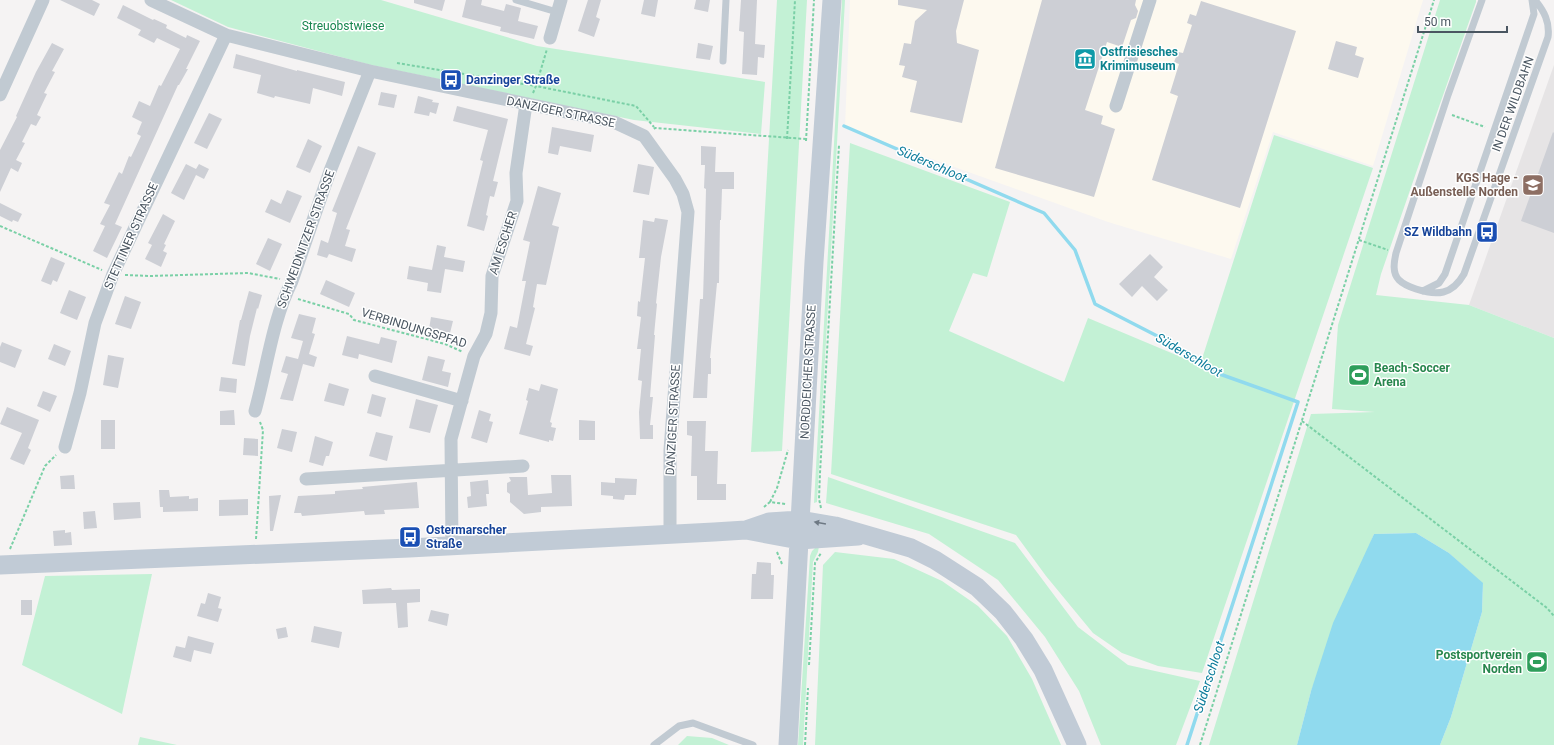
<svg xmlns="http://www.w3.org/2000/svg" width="1554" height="745" viewBox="0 0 1554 745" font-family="Roboto,sans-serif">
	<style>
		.commercial { fill: #fdf9ef }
		.education { fill: #e6e4e5 }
		.green { fill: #c3f1d5 }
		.water { fill: #90daee }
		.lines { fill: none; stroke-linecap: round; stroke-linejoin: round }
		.stream { stroke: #90daee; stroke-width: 3.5 }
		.building { fill: #cdcfd5 }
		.path { stroke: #7ad0a6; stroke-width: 2; stroke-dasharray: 3 2; stroke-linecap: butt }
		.lane { stroke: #c1cad2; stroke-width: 7 }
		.street { stroke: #c1cad2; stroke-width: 13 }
		.secondary { stroke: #c1cbd6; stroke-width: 19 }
		.oneway { fill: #6e7984 }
		.labels { text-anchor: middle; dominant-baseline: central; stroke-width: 3; stroke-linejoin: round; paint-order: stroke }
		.park-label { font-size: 12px; fill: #17864f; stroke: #fff }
		.culture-label { font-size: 12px; font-weight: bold; fill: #0d838f; stroke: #fff; text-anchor: start }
		.transit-label { font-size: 12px; font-weight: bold; fill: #164399; stroke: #fff; text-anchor: start }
		.street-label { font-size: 12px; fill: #4a5661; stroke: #fff }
		.education-label { font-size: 12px; font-weight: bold; fill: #785e54; stroke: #fff; text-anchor: end }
		.leisure-label { font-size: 12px; font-weight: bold; fill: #27864d; stroke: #fff; text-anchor: start }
		.water-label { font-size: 13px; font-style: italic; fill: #0c7c9b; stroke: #fff }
	</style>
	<rect width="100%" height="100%" fill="#f5f3f3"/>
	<!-- commercial -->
	<path class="commercial" d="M850,0H1423L1373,166L1273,132L1231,259L1108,222L845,128Z"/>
	<!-- education -->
	<path class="education" d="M1554,65V338L1469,305Z"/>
	<!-- green -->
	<path class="green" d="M171,0H381L537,46L765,82L761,134L634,120L371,65L228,27Z
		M777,0H807L782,451L751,452Z
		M842,0H845L817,502L814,503Z
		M1440,0H1476V2L1435,118L1381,274L1376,295L1469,305L1554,338V745H1440L1451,717L1482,612L1483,584L1449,553L1416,533L1374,534L1311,691L1297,745H1209L1311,414L1375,412L1332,409L1338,325Z
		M1274,135L1373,168L1202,673L1158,666L1122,653L1093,633L1046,576L1016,535L831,474L850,143L1010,202L987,277L973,273L949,331L1064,382L1088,318L1200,365Z
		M828,477L1015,543L1078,627L1128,665L1200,681L1176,745H1101L1079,691L1045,637L998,580L929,534L826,503Z
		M817,546H819L818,552L813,562L803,745H798L810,556L812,551Z
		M835,552L894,559L942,581L978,606L1007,636L1032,679L1061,745H815L823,565Z
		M152,574L122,714L22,665L45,576Z
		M687,736L712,738L729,745H678Z
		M140,737L177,745H138Z"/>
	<!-- water -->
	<path class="water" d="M1416,533L1449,553L1483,583L1482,612L1451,717L1440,745H1297L1311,691L1333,623L1374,534Z"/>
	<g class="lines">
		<!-- stream -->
		<path class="stream" d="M844,126L1044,213L1075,250L1095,304L1165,340L1214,372L1298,402L1187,745"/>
	</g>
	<!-- building -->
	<path class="building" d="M60,0H92L100,4L94,16Z
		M414,0H445L442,11L414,3Z
		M466,0H482L481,5L504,11L506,4L521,8L518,21L538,26L534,39L500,31L501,27L462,17Z
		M588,0H601L596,17L600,19L594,37L578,31Z
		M644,0H658L655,17L641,14Z
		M696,0H710L708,12L694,9Z
		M741,0H757L755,44L765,45L764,58L758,57L757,75L742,74L744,32L739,31Z
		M898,0H964L956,31L957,43L979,50L962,123L910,112L917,81L902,77L905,66L899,65L904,43L911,44L915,21L927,10L898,5Z
		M1042,0H1136L1135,5L1138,11L1136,18L1131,20L1122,47L1107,42L1085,110L1103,116L1101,124L1115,129L1094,197L995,168Z
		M1201,1L1296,31L1240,208L1152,180L1178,96L1170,93L1179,64L1174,62L1178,52L1183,53L1192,25L1187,23L1190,14L1196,16Z
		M123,5L153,20L154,19L167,25L166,28L186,38L187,35L200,41L186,69H188L179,85H178L115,224L122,227L107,258L93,251L105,226L100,224L110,205L104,203L119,172L122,174L129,156L131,157L141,136L137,134L142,122L132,117L139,101L150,106L159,85L161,86L180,49L157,38L154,43L138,35L141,30L117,18Z
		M1336,41L1357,47L1355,55L1364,58L1358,78L1328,69Z
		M52,43L64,49L52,71L55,72L44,93L47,94L37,115L41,117L36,126L31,124L22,142L25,143L16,160L22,163L18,172L11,168L0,192V150L17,117L16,116L36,72Z
		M698,43L713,46L710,60L696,58Z
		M236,54L297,71V70L345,82L342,96L313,88L310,104L275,96L274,98L257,93L261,75L233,68Z
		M381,92L397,95L394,108L378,105Z
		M418,96L433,100L432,102L439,103L436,114L430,112L429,116L414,113Z
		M457,106L508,119L493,181L498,182L494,197L490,196L486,215L488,216L484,231L467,226L483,161L480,160L488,130L453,121Z
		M209,113L222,119L207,149L194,143Z
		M552,127L594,135L591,152L560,146L558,155L548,153Z
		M1553,132L1554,133V233L1521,221Z
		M308,139L322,146L310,173L296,167Z
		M358,146L376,153L346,229L350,230L345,246L356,249L352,262L329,254L327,258L317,255L321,240L328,243L337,213L332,211Z
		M701,146L716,147L715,172H734V189H722L721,220H720L719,283H717L710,358H711V374H708L707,398H693L700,299H703L705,231L706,189L704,188L705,165H701Z
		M186,164L196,169L199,164L209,169L204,179L196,175L184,200L171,193Z
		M638,164L654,167L649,195L633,192Z
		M538,186L561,193L552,225L559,227L546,285L537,284L533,307L535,308L526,344L533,346L530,356L504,349L510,326L517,328L526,281H522L530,242L523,240Z
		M287,190L302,196L290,223L265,212L271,199L281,204Z
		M0,203L22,214L18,222L13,220L12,222L0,216Z
		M163,214L175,221L164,244L166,245L163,251L167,253L161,267L145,259L152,245L148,243Z
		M655,218L668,220L661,257L656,303L657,304L654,335H655L650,397H653L650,425H653V439H640L639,412L642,381L638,380L641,349H637L641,317L637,316L638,301L640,302L645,258H639L643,220L654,222Z
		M268,238L282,244L270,271L256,264Z
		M437,245L446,247L444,257L465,261L463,272L445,269L441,293L427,291L428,283L407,279L409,266L432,270Z
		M1150,254L1163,267L1154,277L1168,290L1157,301L1142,286L1132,297L1119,284Z
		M51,257L65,263L57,282L53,280L51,285L41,281Z
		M326,280L355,293L349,307L320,294Z
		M69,290L86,297L77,320L60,313Z
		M249,291L262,295L258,309L257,308L250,336L245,366L232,364L240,320H241Z
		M125,296L141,302L131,329L115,324Z
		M299,314L316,318L312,333L315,334L309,354L317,357L314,367L303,364L293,401L280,399L288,374L281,372L286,356L298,359L303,341L291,338Z
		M431,317L453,321L450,333L429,329Z
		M347,336L379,344L381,337L397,341L392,363L359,354L358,359L342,355Z
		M2,342L22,350L15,368L0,362V347Z
		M54,344L71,351L65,366L48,359Z
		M108,355L124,358L118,388L103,385Z
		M428,356L445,360L442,371L451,373L448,387L422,380Z
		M221,377L237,379L236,393L219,391Z
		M329,383L349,389L344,406L324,401Z
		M541,384L558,389L550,422L552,423L551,427L556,428L553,441L549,440V442L519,434L528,401L526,400L529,388L539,391Z
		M43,391L57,396L50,412L37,406Z
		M372,394L386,398L381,417L367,413Z
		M416,399L438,405L430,433L409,428Z
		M7,407L39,420L28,448L31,450L24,465L10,459L22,433L0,424Z
		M234,410L235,425H220V411Z
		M479,410L491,414L489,421L493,422L487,443L471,438Z
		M101,420H115V449H101Z
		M579,420L595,421V440H579Z
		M687,421H706L705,451H718L717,484H726V500H697V476H691L692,436L687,435Z
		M282,429L297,432L292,452L277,448Z
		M376,432L393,436L387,461L369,456Z
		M315,436L333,442L329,456H326L323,466L309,462Z
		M244,438L258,439V456L243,455Z
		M74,475L75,489H61L60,476Z
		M551,475H571L572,506L541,507V512L524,514L510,502V494L507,492V483L511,481L509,477H527L528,495L552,493Z
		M615,478L637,479L636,495H625L624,500L613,499V496L601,495V482L615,483Z
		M488,480L489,494H486L487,506L468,508L467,497L471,496L470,482Z
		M417,482L419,508L384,510L385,514L365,515L364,511L302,516L301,513H294L298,496L335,494V491L363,489L362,487Z
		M159,490H169L170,497L189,496V499L198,498V511L163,512V507H160Z
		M281,495L273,531H270L269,496Z
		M248,499V515L219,516V500Z
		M140,502L141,518L114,520L113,503Z
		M95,511L97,528L84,529L83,512Z
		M65,530V533L71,532L72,545L54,546L53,531Z
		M757,562L771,563V575H774L773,599H751L752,574H756Z
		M391,588L392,590L420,589V602L407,603L408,627L398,628L396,603L363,604L362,590Z
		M208,593L221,597L218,608L222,609L218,622L197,616L201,603L205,604Z
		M21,600H32V615H21Z
		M431,610L449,614L447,626L428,621Z
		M314,626L342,632L339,648L311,642Z
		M286,627L288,637L278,639L276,629Z
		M188,636L214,643L211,654L194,650L191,662L173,657L176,646L185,648Z"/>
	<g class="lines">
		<!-- path -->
		<path class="path" d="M397,63L536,86L547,49
			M533,93L536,86L636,106L654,127
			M1452,115L1485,127
			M654,129L655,128L806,139
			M787,139L795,0
			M806,141L814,0
			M0,226L102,270
			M1359,240L1388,250
			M125,275L150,276L248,273L280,279
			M298,299L349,314L354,320L445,344L463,352
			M1302,421L1547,608L1554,616
			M770,502L777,488L788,450
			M764,507L770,502L786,504
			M821,508L819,499L820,473L839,145
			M256,539L263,430L260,422
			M10,549L45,466L56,455
			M777,552L782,564
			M809,665L815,563L821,553
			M805,745L808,688
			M1200,745L1434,0"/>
		<!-- lane -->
		<path class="lane" d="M516,0L557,12
			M1482,0L1448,95L1396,253C1394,262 1392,273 1399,280C1404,285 1410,287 1416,289C1437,296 1452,295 1464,274L1548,37C1550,22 1544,11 1535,0
			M723,61L726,0
			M1423,291L1439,283L1445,274L1534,14L1532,0
			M654,745L679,726L693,723L753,745"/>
		<!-- street -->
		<path class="street" d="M151,0L226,35L370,71L614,122L644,136L675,179L683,194L688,212L670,450V534
			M550,38L561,0
			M0,95L43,0
			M1116,106L1150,0
			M375,376L462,401
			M255,411C267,368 272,321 292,281L330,171L370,71
			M65,447L80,393L95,323L113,274L226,35
			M306,479L523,466
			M452,546L451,439L474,356L486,334L491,313L492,276L517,201L516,173L526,104"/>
		<!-- secondary -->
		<path class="secondary" d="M746,530L799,540L858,536
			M0,565L409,548L714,532L746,530L769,522L800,520L835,526L911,548L935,560L977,587L1003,612L1024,639L1043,670L1077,745
			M788,745L814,262L832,0"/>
	</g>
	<!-- one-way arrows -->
	<defs><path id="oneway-solid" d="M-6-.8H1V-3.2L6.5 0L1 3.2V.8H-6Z"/></defs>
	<use class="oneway" href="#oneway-solid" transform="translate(820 523) rotate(-170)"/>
	<!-- icons -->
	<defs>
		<g id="museum-square" transform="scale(1.15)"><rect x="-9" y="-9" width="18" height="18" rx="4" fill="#0f9aa8" stroke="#fff"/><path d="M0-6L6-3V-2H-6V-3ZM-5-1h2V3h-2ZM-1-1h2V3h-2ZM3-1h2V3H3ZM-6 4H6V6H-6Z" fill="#fff"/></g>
		<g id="bus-square" transform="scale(1.15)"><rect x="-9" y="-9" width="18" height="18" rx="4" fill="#1a4fb4" stroke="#fff"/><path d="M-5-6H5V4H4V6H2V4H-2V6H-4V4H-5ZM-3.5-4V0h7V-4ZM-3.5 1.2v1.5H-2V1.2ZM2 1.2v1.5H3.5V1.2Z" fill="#fff"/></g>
		<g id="school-square" transform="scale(1.15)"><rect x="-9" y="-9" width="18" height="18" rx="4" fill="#8d6e63" stroke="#fff"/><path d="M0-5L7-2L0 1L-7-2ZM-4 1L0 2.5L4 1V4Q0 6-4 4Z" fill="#fff"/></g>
		<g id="stadium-square" transform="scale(1.15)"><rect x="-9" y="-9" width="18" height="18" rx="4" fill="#2e9e5b" stroke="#fff"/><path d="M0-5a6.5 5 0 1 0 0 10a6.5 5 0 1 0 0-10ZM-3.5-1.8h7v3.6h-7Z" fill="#fff"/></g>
	</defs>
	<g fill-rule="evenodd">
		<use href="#museum-square" x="1085" y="59"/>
		<use href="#bus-square" x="451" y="80"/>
		<use href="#school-square" x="1533" y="185"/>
		<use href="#bus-square" x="1487" y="232"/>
		<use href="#stadium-square" x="1359" y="375"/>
		<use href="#bus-square" x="410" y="537"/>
		<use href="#stadium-square" x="1537" y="662"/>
	</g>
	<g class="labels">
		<!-- park labels -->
		<g class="park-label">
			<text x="343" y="26">Streuobstwiese</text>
		</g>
		<!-- culture labels -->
		<g class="culture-label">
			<text x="1100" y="52">Ostfrisiesches<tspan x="1100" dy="14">Krimimuseum</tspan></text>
		</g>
		<!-- transit labels -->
		<g class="transit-label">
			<text x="466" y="80">Danzinger Straße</text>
			<text x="1472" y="232" text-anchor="end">SZ Wildbahn</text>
			<text x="426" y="530">Ostermarscher<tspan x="426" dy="14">Straße</tspan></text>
		</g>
		<!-- street labels -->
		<g class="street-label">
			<text transform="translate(1513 104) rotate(-70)">IN DER WILDBAHN</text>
			<text transform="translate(561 112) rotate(12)">DANZIGER STRASSE</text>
			<text transform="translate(131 236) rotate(-66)">STETTINER STRASSE</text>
			<text transform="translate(306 239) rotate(-70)">SCHWEIDNITZER STRASSE</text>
			<text transform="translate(503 243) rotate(-72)">AM ESCHER</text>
			<text transform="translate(414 328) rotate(17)">VERBINDUNGSPFAD</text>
			<text transform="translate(808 372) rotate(-87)">NORDDEICHER STRASSE</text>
			<text transform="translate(673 420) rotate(-87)">DANZIGER STRASSE</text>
		</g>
		<!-- education labels -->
		<g class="education-label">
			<text x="1518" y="178">KGS Hage -<tspan x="1518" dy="14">Außenstelle Norden</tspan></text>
		</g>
		<!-- leisure labels -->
		<g class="leisure-label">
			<text x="1374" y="368">Beach-Soccer<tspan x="1374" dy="14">Arena</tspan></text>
			<text x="1522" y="655" text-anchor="end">Postsportverein<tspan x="1522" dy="14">Norden</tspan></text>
		</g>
		<!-- water labels -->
		<g class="water-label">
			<text transform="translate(932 164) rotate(23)">Süderschloot</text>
			<text transform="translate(1189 355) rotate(30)">Süderschloot</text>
			<text transform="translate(1209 677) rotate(-72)">Süderschloot</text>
		</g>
	</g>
	<!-- scale -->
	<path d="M1418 26v6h89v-6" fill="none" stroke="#4a5661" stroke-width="2"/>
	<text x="1424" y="26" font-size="12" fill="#4a5661" stroke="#ffffff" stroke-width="3" paint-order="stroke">50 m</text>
</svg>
